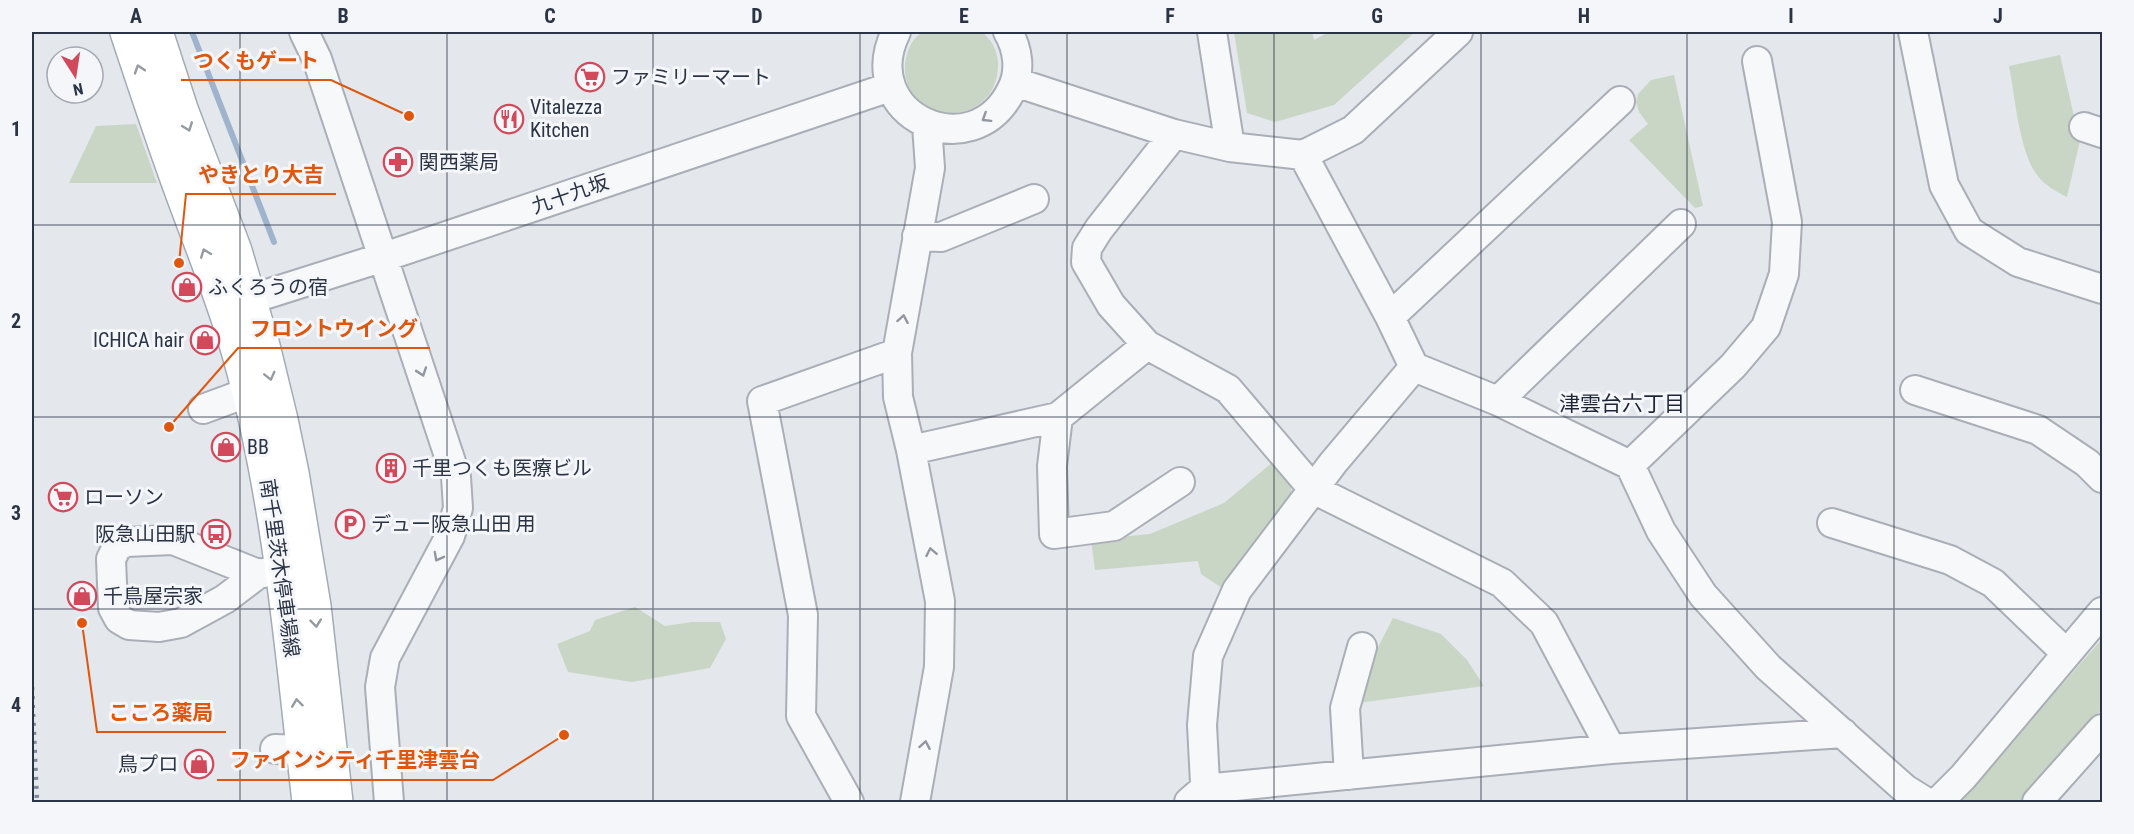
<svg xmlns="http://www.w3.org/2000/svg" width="2134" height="834" viewBox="0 0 2134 834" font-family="'Roboto Condensed','Noto Sans JP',sans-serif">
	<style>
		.green { fill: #c9d6c5 }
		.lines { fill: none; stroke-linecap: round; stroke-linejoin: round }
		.stream { stroke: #9fb4cc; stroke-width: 6 }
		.minor-casing { stroke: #a9aeb7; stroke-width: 32 }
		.major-casing { stroke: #a3abb8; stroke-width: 36 }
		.minor { stroke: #f7f8fa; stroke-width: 28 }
		.major { stroke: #fff; stroke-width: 33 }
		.rail { stroke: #7d8696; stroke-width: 4.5; stroke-dasharray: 3 6; stroke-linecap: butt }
		.oneway { stroke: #959aa2 }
		.oneway2 { stroke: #9196a0 }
		.grid { fill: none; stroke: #2b3445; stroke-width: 1.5; stroke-opacity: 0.55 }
		.labels { text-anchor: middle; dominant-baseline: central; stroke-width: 6; stroke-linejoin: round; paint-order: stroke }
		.poi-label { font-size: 20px; fill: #2b3445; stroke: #f4f6f9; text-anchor: start }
		.street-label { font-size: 20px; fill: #2b3445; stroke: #f4f6f9 }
		.neighbourhood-label { font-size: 21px; fill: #1d2536; stroke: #f4f6f9 }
		.leader { fill: none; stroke: #df570f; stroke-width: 2 }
		.callout-dot { fill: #df570f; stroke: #f4f6f9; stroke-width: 2 }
		.callout-label { font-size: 21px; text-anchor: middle; font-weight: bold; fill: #df570f; stroke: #f4f6f9; stroke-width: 6; stroke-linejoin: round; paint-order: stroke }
		.neatline { fill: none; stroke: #2b3445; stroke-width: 2 }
		.grid-label { font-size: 20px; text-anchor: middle; font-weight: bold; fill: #2b3445 }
	</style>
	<rect width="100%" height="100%" fill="#e4e7ec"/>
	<!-- green -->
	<path class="green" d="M922,32H982C991,39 998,51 998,64C999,125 912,131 905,73C904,58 909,41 922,32Z
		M1234,32H1312L1314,40L1329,32H1415L1334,105L1275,122L1247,113Z
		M2060,55L2078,134L2081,136L2067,197C2057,192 2044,185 2037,175C2019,151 2015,96 2009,66Z
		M1674,75L1703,206L1695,208L1629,140L1648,124L1639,112L1636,102L1638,94L1651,80Z
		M136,124L157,183H69L96,126Z
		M1273,462L1290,483L1292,495L1222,588L1201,574L1198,561L1095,570L1091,540L1150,534L1224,503Z
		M635,607L665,626L692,622H720L726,639L710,668L632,682L568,672L557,644L590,631L595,620Z
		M1393,618L1441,634L1467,660L1484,686L1358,703L1372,659Z
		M2102,639V709L2020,802H1961L1964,796Z"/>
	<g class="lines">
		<!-- stream -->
		<path class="stream" d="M192,32L274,242"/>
		<!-- minor casing -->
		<g class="minor-casing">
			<path id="minor" d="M304,32L317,59L456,477L458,508L450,536L385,658L380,687L389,802
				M896,32C855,115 973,170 1012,89C1021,71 1018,49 1008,32
				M1212,32L1230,147
				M1913,32L1944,185L1969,231L2018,262L2102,289
				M1015,82L1174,134L1230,147L1303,155L1353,130L1458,32
				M2084,127L2102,133
				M1174,134L1099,229L1087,248L1086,262L1111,305L1147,345L1228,389L1313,489L1502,583L1544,623L1611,749
				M1303,155L1390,317L1414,367L1498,401L1630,465L1661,531L1703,595L1768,667L1905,789L1926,802
				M917,236L941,237L1034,199
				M229,306L384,257L890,87
				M1390,317L1620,101
				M1915,390L2038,430L2087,463L2102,478
				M1498,401L1681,224
				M203,409L249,392
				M1058,417L1052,466L1054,534L1114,526L1180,482
				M911,450L1058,417L1147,345
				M1630,465L1733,366L1766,327L1784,274L1787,222L1757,61
				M1832,523L1950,560L1993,583L2066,653
				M258,574L173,540L126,542L117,547L111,559L113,608L119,619L129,625L159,627L181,623L225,599L258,574L302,566
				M275,749L303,750
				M1349,775L1345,708L1362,647
				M849,802L801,716L803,615L762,401L897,353
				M915,802L939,667L940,601L911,450L898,397L897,353L930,168L927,125
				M1189,802L1204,789L1611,749L1843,733
				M1206,802L1202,725L1208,656L1237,590L1333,463L1414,367
				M1938,802L1963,777L2102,612
				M2037,802L2102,729"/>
		</g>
		<!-- major casing -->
		<g class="major-casing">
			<path id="major" d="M127,32C145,86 163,141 183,195C202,247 224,300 239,354C280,500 292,652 309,802
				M156,32L182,112L235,251L263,346L281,420L292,473L314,606L336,802"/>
		</g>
		<!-- minor -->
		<use href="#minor" class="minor"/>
		<!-- major -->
		<use href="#major" class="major"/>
		<!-- rail -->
		<path class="rail" d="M32,687L37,802"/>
	</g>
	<!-- one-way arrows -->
	<defs><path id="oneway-chevron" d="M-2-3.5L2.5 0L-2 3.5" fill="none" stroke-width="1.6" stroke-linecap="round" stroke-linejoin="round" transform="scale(1.5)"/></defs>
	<g class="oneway">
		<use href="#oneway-chevron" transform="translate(139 69) rotate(-108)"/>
		<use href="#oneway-chevron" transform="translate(188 127) rotate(69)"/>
		<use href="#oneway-chevron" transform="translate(205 253) rotate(-111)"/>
		<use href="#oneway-chevron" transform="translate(270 376) rotate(76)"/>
		<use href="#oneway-chevron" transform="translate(316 623) rotate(84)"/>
		<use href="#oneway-chevron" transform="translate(297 703) rotate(-97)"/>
	</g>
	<g class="oneway2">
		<use href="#oneway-chevron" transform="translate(986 118) rotate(148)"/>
		<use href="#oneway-chevron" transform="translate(903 319) rotate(-80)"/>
		<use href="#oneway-chevron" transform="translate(422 372) rotate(71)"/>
		<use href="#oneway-chevron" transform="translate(931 552) rotate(-101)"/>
		<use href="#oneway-chevron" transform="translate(438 557) rotate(118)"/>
		<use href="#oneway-chevron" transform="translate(925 745) rotate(-80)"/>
	</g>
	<!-- grid -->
	<path class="grid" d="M240,32V802M447,32V802M653,32V802M860,32V802M1067,32V802M1274,32V802M1481,32V802M1687,32V802M1894,32V802M32,225H2102M32,417H2102M32,609H2102"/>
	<!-- icons -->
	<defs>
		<g id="supermarket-ring" transform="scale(1.5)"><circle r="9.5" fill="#f4f6f9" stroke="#d1495b" stroke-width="1.5"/><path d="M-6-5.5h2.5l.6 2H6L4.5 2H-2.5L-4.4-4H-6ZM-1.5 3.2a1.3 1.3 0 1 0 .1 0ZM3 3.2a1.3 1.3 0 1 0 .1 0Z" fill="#d1495b"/></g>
		<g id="restaurant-ring" transform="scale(1.5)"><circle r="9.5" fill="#f4f6f9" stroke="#d1495b" stroke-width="1.5"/><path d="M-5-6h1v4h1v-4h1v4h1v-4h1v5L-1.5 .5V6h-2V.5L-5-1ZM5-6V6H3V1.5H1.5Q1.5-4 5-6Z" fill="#d1495b"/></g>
		<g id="pharmacy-ring" transform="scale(1.5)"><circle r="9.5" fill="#f4f6f9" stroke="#d1495b" stroke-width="1.5"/><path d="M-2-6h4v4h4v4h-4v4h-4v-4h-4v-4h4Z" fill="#d1495b"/></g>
		<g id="shop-ring" transform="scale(1.5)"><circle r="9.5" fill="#f4f6f9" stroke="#d1495b" stroke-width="1.5"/><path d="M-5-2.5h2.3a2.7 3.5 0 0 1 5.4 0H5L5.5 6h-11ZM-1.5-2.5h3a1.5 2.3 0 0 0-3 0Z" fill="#d1495b"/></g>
		<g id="building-ring" transform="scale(1.5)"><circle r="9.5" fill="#f4f6f9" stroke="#d1495b" stroke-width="1.5"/><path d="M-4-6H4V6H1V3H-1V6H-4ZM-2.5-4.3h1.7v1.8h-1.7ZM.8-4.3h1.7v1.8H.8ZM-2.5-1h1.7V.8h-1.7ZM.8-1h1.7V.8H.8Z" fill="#d1495b"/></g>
		<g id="parking-ring" transform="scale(1.5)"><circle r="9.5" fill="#f4f6f9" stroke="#d1495b" stroke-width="1.5"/><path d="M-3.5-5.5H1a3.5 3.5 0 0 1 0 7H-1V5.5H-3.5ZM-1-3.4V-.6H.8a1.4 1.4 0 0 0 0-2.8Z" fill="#d1495b"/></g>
		<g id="bus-ring" transform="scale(1.5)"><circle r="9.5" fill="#f4f6f9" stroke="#d1495b" stroke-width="1.5"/><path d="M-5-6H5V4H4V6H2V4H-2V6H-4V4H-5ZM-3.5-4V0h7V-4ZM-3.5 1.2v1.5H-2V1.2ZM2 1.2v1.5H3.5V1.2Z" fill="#d1495b"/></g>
	</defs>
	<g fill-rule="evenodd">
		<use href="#supermarket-ring" x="590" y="77"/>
		<use href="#restaurant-ring" x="509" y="119"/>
		<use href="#pharmacy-ring" x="398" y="162"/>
		<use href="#shop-ring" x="187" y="287"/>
		<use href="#shop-ring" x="205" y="340"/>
		<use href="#shop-ring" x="226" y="447"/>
		<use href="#building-ring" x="391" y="468"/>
		<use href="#supermarket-ring" x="63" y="497"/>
		<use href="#parking-ring" x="350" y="524"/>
		<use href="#bus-ring" x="216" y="534"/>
		<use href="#shop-ring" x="82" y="596"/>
		<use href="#shop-ring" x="199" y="764"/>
	</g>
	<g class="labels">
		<!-- poi labels -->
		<g class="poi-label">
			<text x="611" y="77">ファミリーマート</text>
			<text x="530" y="107">Vitalezza<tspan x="530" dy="23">Kitchen</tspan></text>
			<text x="419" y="162">関西薬局</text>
			<text x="208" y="287">ふくろうの宿</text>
			<text x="184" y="340" text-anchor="end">ICHICA hair</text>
			<text x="247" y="447">BB</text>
			<text x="412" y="468">千里つくも医療ビル</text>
			<text x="84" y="497">ローソン</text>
			<text x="371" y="524">デュー阪急山田 用</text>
			<text x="195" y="534" text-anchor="end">阪急山田駅</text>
			<text x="103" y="596">千鳥屋宗家</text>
			<text x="178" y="764" text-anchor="end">鳥プロ</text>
		</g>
		<!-- street labels -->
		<g class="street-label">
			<text transform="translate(570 194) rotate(-19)">九十九坂</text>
			<text transform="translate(280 568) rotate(82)">南千里茨木停車場線</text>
		</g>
		<!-- neighbourhood labels -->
		<g class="neighbourhood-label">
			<text x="1622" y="404">津雲台六丁目</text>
		</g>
	</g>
	<!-- callouts -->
	<path class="leader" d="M409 116L331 80H181M179 263L186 194H336M169 427L238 348H430M82 623L97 732H226M564 735L493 780H217"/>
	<g class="callout-dot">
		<circle cx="409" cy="116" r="6"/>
		<circle cx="179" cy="263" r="6"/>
		<circle cx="169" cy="427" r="6"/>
		<circle cx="82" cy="623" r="6"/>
		<circle cx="564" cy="735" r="6"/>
	</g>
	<g class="callout-label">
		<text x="256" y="68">つくもゲート</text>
		<text x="261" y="182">やきとり大吉</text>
		<text x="334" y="336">フロントウイング</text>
		<text x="161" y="720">こころ薬局</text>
		<text x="355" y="767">ファインシティ千里津雲台</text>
	</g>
	<!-- border -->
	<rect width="2134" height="834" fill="none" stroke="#f4f6f9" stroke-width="66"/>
	<!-- north arrow -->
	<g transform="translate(75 75) rotate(168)"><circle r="28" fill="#f4f6f9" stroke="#a4a8b1" stroke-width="1.5"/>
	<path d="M0-4.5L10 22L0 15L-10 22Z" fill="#d1495b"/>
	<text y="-9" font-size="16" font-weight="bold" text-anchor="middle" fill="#2b3445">N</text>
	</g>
	<rect x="33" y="33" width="2068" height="768" class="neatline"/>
	<g class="grid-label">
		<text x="136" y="23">A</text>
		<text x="343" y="23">B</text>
		<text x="550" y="23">C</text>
		<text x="757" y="23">D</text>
		<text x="964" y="23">E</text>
		<text x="1170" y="23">F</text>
		<text x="1377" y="23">G</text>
		<text x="1584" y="23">H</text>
		<text x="1791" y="23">I</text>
		<text x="1998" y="23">J</text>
		<text x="16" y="136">1</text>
		<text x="16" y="328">2</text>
		<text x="16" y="520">3</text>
		<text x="16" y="712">4</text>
	</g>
</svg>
